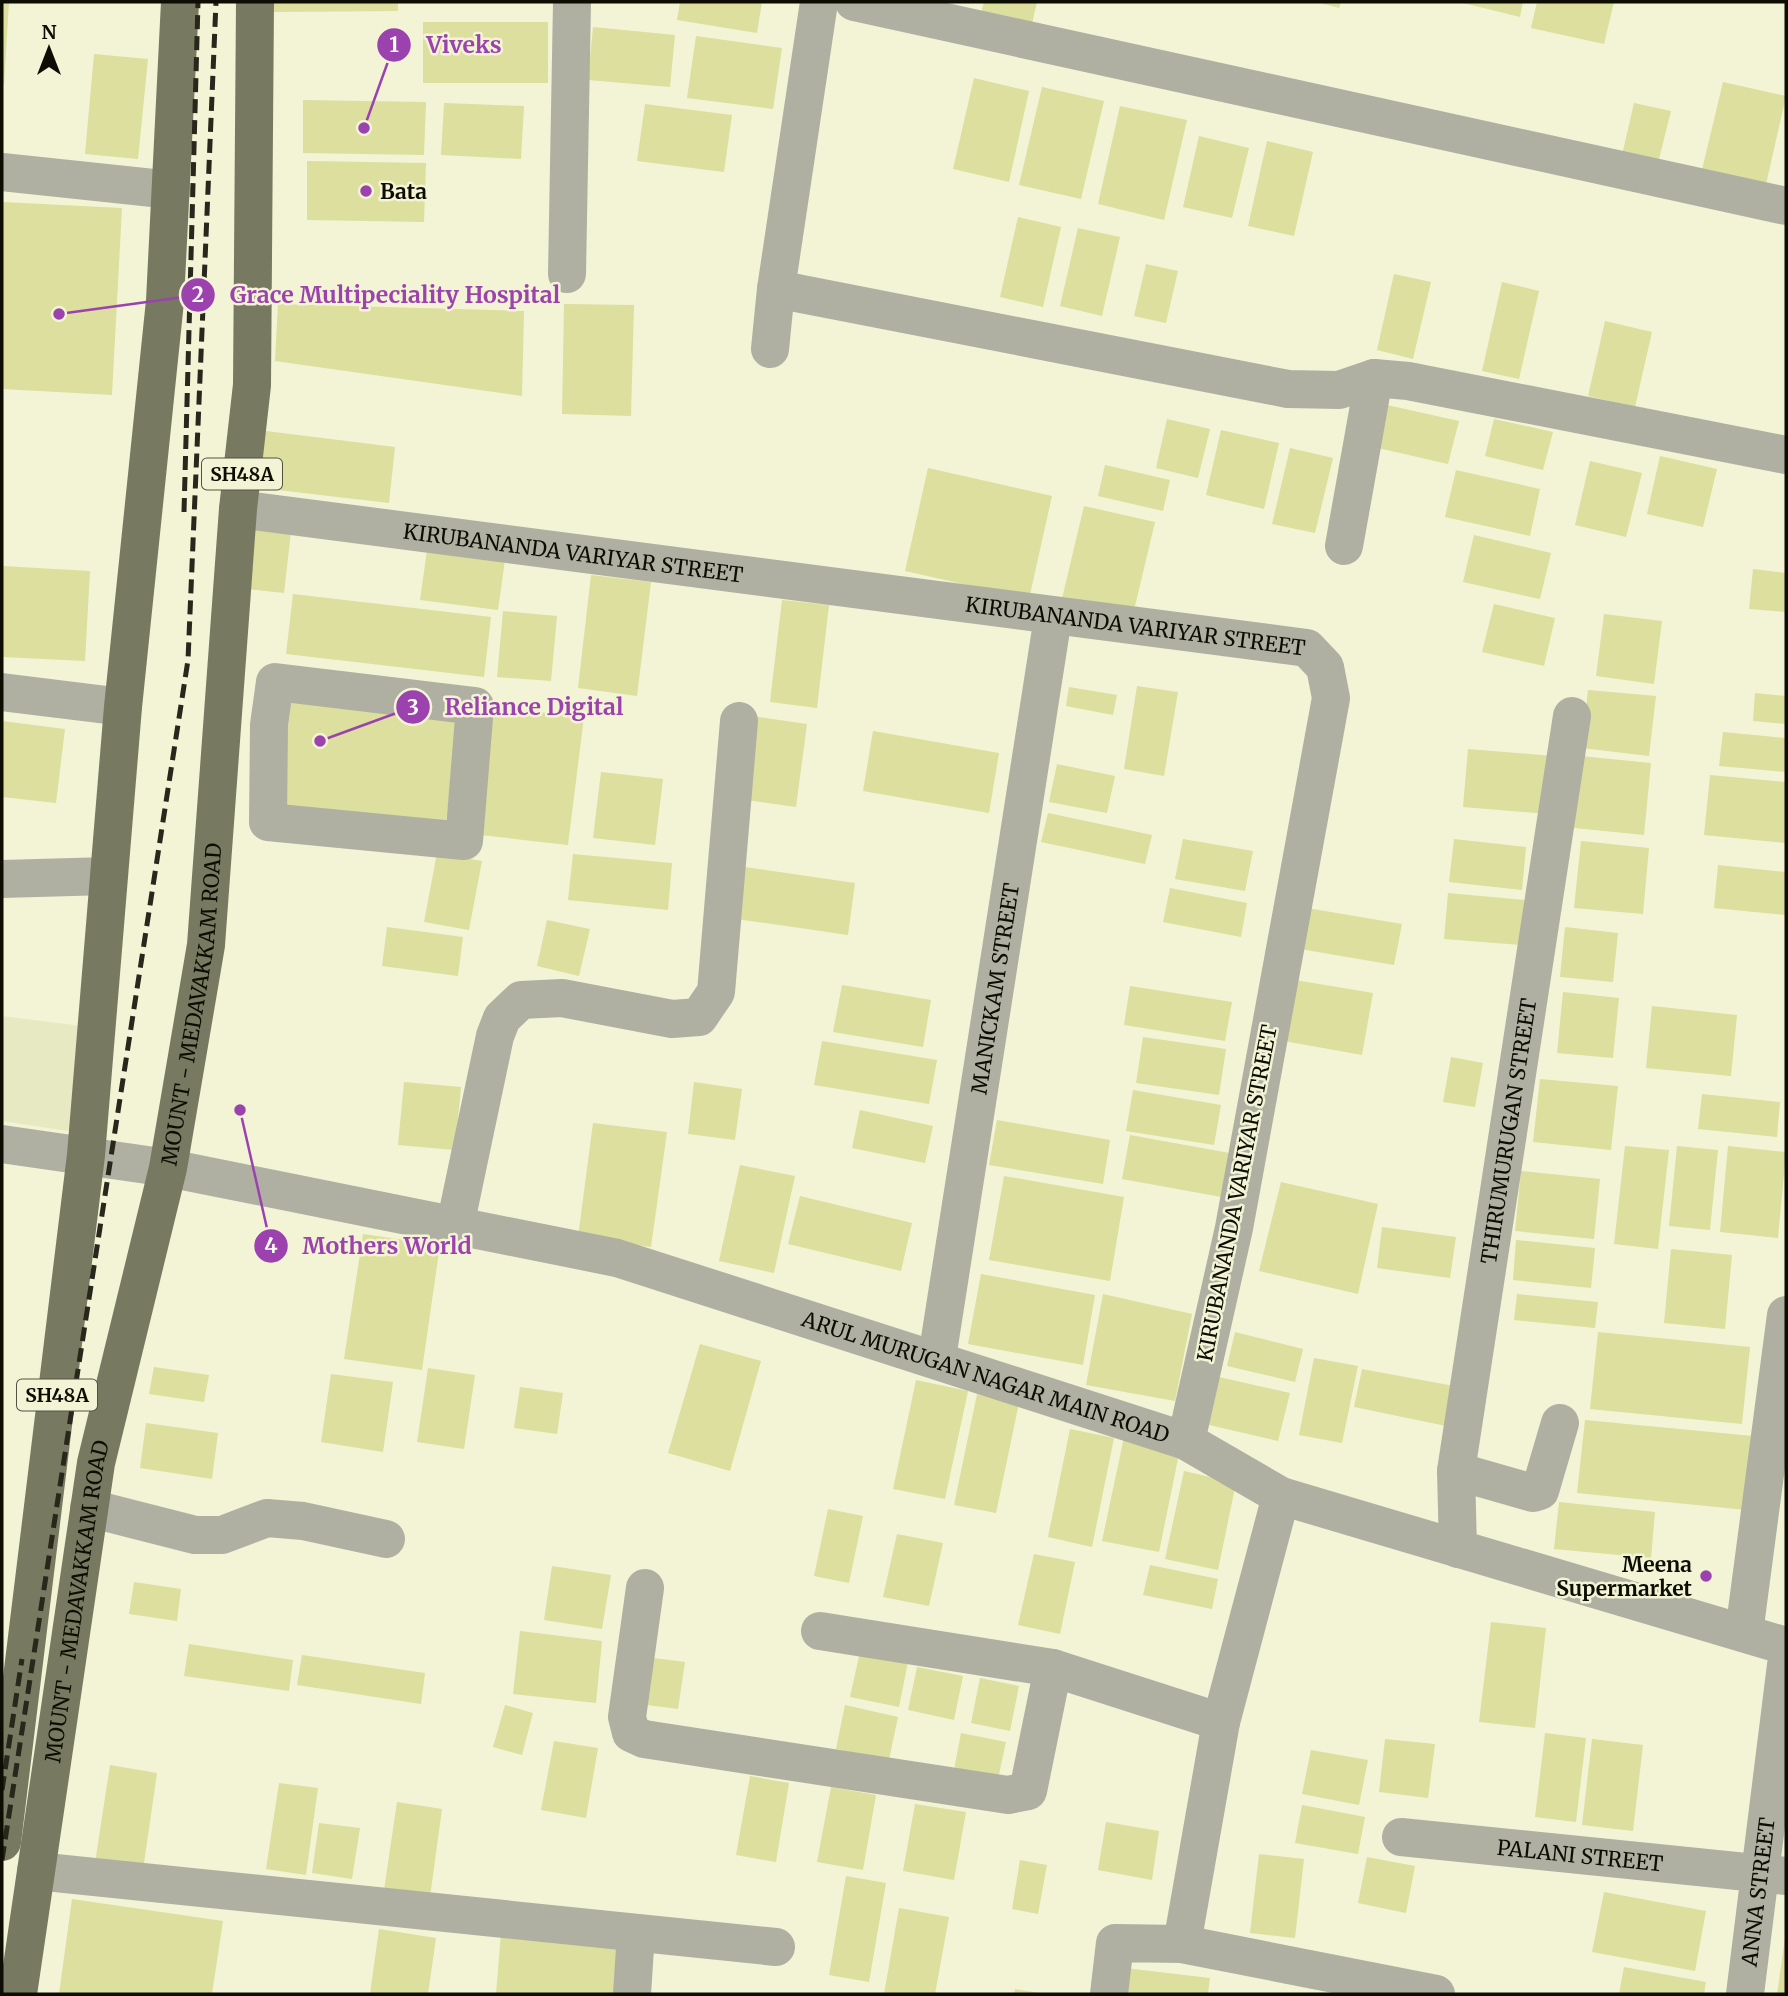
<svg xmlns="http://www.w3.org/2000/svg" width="1788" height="1996" viewBox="0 0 1788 1996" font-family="Merriweather,serif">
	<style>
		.built { fill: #e7e9c2 }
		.building { fill: #dcdf9e }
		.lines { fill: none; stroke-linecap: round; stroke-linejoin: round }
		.minor { stroke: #afb0a2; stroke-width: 38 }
		.major { stroke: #787961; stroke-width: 38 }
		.rail { stroke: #27271c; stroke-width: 5; stroke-dasharray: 14 7; stroke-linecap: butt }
		.poi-dot { fill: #9b42ae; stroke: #f2f4d5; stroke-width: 2.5 }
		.labels { text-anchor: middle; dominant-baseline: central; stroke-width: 5; stroke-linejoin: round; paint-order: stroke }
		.shield { fill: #f2f4d5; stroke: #525243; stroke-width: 2 }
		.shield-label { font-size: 19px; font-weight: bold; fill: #0d0d04 }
		.poi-label { font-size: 21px; font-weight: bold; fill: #0d0d04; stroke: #f2f4d5; text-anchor: start }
		.street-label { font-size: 21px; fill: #0d0d04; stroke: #f2f4d5 }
		.leader { fill: none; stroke: #9b42ae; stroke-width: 2.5 }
		.callout-dot { fill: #9b42ae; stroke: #f2f4d5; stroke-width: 2.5 }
		.mark-label { font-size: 21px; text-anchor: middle; font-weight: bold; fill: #fff }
		.callout-label { font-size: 23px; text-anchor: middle; font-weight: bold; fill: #9b42ae; stroke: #f2f4d5; stroke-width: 5; stroke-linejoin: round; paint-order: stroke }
	</style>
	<rect width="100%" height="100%" fill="#f2f4d5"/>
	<!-- built -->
	<path class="built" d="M2,1016L82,1026L74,1132L2,1121Z"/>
	<!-- building -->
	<path class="building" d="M2,2H9L4,85H2Z
		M273,2H398V11L274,12Z
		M680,2H762L757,33L677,20Z
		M984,2H1037L1031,28L980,17Z
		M1317,2H1341L1339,8Z
		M1459,2H1523L1520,17Z
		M1537,2H1614L1604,44L1531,28Z
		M423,22H548V83H423Z
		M593,27L675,35L670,87L588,80Z
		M696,36L782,48L773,109L687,98Z
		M94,54L148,59L138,159L85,154Z
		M974,78L1029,91L1009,182L953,169Z
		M1723,82L1786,96L1765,189L1701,174Z
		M1042,87L1104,101L1081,199L1019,185Z
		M303,100L426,102L424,155L303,153Z
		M444,103L524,106L521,159L441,155Z
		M1634,103L1671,111L1658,163L1622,155Z
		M645,104L732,115L724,172L637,161Z
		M1120,106L1187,120L1164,220L1098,204Z
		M1199,136L1249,148L1232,218L1183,207Z
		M1267,141L1313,152L1294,236L1248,226Z
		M307,161L426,163L424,222L307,220Z
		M2,202L122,208L112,395L2,389Z
		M1018,217L1061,227L1043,307L1000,297Z
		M1078,228L1120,237L1102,316L1060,306Z
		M1146,264L1178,271L1166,323L1134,316Z
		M1394,274L1431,282L1413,359L1377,350Z
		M1502,282L1539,291L1519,379L1482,371Z
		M278,304L524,311L522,396L275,361Z
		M564,304L634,305L631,416L562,414Z
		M1605,321L1652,332L1635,407L1588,396Z
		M1387,405L1459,421L1448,464L1378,448Z
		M1167,419L1210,429L1198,478L1156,468Z
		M1494,419L1553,432L1543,470L1485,456Z
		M258,430L395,447L389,503L251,487Z
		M1221,430L1279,443L1264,509L1206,495Z
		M1290,448L1333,458L1315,533L1272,524Z
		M1660,456L1717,469L1703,527L1647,514Z
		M1590,461L1642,473L1626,537L1575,525Z
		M1105,465L1170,480L1163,511L1098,496Z
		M928,468L1052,496L1029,599L905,571Z
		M1456,470L1540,489L1530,536L1445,517Z
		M1084,506L1155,522L1131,623L1060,607Z
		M244,526L291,532L284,593L237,588Z
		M1474,535L1551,553L1540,599L1463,582Z
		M427,550L505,560L498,610L420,600Z
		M2,566L90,571L85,661L2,657Z
		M1753,569L1786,573V612L1749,609Z
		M591,575L651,582L637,696L578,688Z
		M293,594L491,617L484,677L286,654Z
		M782,600L829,605L817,708L770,702Z
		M1494,604L1555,618L1544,666L1482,652Z
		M503,611L557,616L551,681L497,677Z
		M1604,614L1662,621L1654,684L1596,676Z
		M1137,686L1178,692L1164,776L1124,769Z
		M1069,687L1117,695L1113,715L1066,706Z
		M1588,690L1656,696L1649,756L1582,748Z
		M1755,693L1786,696V724L1753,721Z
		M292,698L459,721L445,830L277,808Z
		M487,706L584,717L568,845L472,834Z
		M751,716L807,724L796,807L739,799Z
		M2,721L65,729L56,803L2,797Z
		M873,731L999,753L989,813L863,791Z
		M1723,732L1786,738V772L1719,766Z
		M1468,749L1553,756L1548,814L1463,807Z
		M1580,756L1651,763L1644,835L1574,828Z
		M1057,764L1115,776L1107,813L1049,802Z
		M601,772L663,779L655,845L593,838Z
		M1710,775L1786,782V843L1704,835Z
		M1048,813L1152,835L1145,864L1041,842Z
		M1183,839L1253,851L1245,891L1175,879Z
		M1454,839L1526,847L1522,890L1449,882Z
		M1581,841L1649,848L1643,914L1574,908Z
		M437,853L482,861L469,930L424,922Z
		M573,854L672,863L668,910L568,900Z
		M1718,865L1786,872V915L1714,908Z
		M738,866L855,883L848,935L730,918Z
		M1170,888L1247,903L1241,937L1163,922Z
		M1448,893L1525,900L1521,945L1444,939Z
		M1307,908L1402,924L1394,965L1300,949Z
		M547,920L590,929L579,976L537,966Z
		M387,927L463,937L458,976L382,966Z
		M1565,927L1618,933L1613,982L1560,977Z
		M1295,980L1373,993L1362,1055L1284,1041Z
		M842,985L931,1000L923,1047L833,1032Z
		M1130,986L1232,1002L1225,1041L1124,1025Z
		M1563,992L1619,998L1613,1058L1557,1053Z
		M1652,1006L1737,1015L1731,1076L1646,1068Z
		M1143,1037L1226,1049L1219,1095L1136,1083Z
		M822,1041L937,1060L929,1104L814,1085Z
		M1451,1057L1483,1063L1475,1107L1443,1102Z
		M1540,1079L1618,1086L1611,1150L1533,1142Z
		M404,1082L461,1087L455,1150L398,1145Z
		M694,1082L742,1089L735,1140L688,1134Z
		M1133,1090L1221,1105L1214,1145L1126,1131Z
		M1702,1094L1780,1102L1777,1137L1698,1129Z
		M860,1110L933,1126L925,1163L852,1148Z
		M997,1120L1110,1140L1103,1184L989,1165Z
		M593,1123L667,1132L651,1247L578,1237Z
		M1130,1135L1235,1154L1227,1198L1122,1179Z
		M1625,1146L1669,1150L1658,1249L1614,1244Z
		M1677,1146L1718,1150L1710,1230L1669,1226Z
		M1728,1146L1786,1152L1778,1238L1720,1232Z
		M740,1165L795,1176L774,1273L719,1261Z
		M1521,1171L1600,1179L1594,1239L1515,1231Z
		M1004,1176L1124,1197L1110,1281L989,1260Z
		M1281,1182L1378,1204L1358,1294L1259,1271Z
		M800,1196L912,1223L901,1271L788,1244Z
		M1382,1227L1456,1237L1450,1278L1377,1268Z
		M363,1234L440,1245L422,1370L344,1359Z
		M1516,1240L1595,1248L1591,1288L1513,1280Z
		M1671,1249L1732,1255L1725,1329L1664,1323Z
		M981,1274L1095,1295L1083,1365L968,1344Z
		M1103,1294L1192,1314L1175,1401L1086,1385Z
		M1517,1294L1598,1302L1595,1328L1514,1320Z
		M1235,1332L1303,1349L1295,1382L1227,1366Z
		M1598,1332L1750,1347L1742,1424L1590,1409Z
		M700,1344L761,1361L730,1471L668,1453Z
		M1314,1358L1358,1366L1342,1443L1299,1435Z
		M154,1367L209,1375L204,1402L149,1394Z
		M428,1368L475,1375L464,1449L417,1442Z
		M1362,1369L1454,1386L1446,1426L1354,1407Z
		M331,1374L393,1382L383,1452L321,1442Z
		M1219,1377L1290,1393L1278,1441L1209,1425Z
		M916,1380L968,1391L945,1499L893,1489Z
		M520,1387L563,1393L557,1434L514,1428Z
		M977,1394L1019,1403L996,1513L954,1505Z
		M1585,1420L1753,1436L1746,1510L1577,1493Z
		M146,1423L218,1433L212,1479L140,1468Z
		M1070,1429L1114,1438L1092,1547L1048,1537Z
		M1124,1437L1180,1449L1159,1552L1102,1541Z
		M1184,1471L1236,1483L1218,1570L1165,1559Z
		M1559,1502L1655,1512L1651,1558L1554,1549Z
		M828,1509L863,1516L849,1583L814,1576Z
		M897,1534L943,1543L929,1606L883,1597Z
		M1034,1554L1075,1562L1060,1634L1018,1625Z
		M1150,1565L1218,1579L1212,1609L1143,1595Z
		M552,1566L611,1575L602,1629L544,1620Z
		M134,1582L181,1589L177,1621L129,1614Z
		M1491,1622L1546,1628L1535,1728L1479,1722Z
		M520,1631L602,1641L596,1703L513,1694Z
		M189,1644L293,1660L289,1691L184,1676Z
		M860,1652L908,1662L899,1707L850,1697Z
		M302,1655L425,1673L421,1704L297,1685Z
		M646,1657L685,1662L678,1709L639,1704Z
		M917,1667L963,1676L954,1720L908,1710Z
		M980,1678L1019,1686L1010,1731L971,1723Z
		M505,1705L533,1713L522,1755L493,1747Z
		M845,1705L898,1717L889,1760L836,1749Z
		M961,1733L1006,1742L998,1779L954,1770Z
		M1545,1733L1586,1738L1576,1822L1535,1817Z
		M1385,1739L1435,1744L1428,1798L1379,1792Z
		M1592,1739L1643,1745L1633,1831L1582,1825Z
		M554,1741L598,1748L586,1818L541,1810Z
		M1311,1750L1368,1760L1359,1805L1302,1794Z
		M110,1765L157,1773L143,1870L95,1863Z
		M750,1776L789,1783L776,1862L736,1855Z
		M279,1783L318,1788L306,1875L266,1869Z
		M831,1787L876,1795L863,1870L817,1862Z
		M397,1802L442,1809L430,1897L384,1890Z
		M915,1804L966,1812L954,1880L903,1871Z
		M1302,1805L1365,1817L1358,1854L1295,1843Z
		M1106,1822L1159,1831L1152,1880L1098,1870Z
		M319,1823L360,1828L352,1879L312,1873Z
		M1259,1854L1304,1859L1295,1938L1250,1933Z
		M1367,1857L1415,1866L1406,1913L1358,1903Z
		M1020,1860L1047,1865L1038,1914L1012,1909Z
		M846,1876L886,1883L869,1982L829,1975Z
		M1604,1892L1706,1911L1695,1971L1592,1952Z
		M72,1899L223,1921L212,1994H59Z
		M899,1908L949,1917L935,1994H884Z
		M379,1929L436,1938L428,1994H370Z
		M501,1933L628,1944L624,1994H496Z
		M1785,1938L1786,1994H1777Z
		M1624,1967L1706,1982L1704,1994H1619Z
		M1125,1968L1210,1978L1208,1994H1122Z
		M1015,1989L1040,1993V1994H1014Z"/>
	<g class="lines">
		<!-- minor -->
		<g class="minor">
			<path d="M854,2L1786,206"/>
			<path d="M2,172L172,190"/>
			<path d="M567,274L572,2"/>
			<path d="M776,289L1288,389L1339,390L1374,378L1408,381L1786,455"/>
			<path d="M770,349L776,289L819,2"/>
			<path id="s1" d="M238,509L1307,648L1325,667L1331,698L1234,1228L1186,1441"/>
			<path d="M1344,546L1374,378"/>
			<path d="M275,682L475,706L464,841L268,822L269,725Z"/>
			<path d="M2,692L123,707"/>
			<path d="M2,879L108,876"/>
			<path id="s2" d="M2,1144L168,1168L617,1258L1186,1441L1281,1496L1786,1646"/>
			<path d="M455,1226L495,1036L502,1018L521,1000L562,998L672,1019L699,1017L716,992L739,721"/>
			<path id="s3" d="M937,1358L1053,617"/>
			<path d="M1456,1471L1533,1493L1540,1491L1560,1423"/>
			<path d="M89,1508L195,1535H222L267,1518L303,1521L386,1539"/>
			<path id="s4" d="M1458,1549L1456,1471L1572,716"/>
			<path d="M645,1588L627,1717L631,1733L644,1739L1008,1795L1028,1791L1053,1668L1221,1722"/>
			<path d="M820,1631L1053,1668"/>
			<path d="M1744,1633L1786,1315"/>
			<path id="s5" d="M1401,1837L1786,1876"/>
			<path d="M36,1871L776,1947"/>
			<path d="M1182,1944L1436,1994"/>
			<path d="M632,1994L636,1933"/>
			<path d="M1109,1994L1115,1943L1182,1944L1221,1722L1281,1496"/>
			<path id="s6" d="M1745,1994L1786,1665"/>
		</g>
		<!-- major -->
		<g class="major">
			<path d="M2,1842L86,1155L123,707L165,301L180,2"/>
			<path id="s7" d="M18,1994L96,1463L168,1168L206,945L238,509L252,385L255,2"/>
		</g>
		<!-- rail -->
		<path class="rail" d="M184,512L198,2
			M2,1790L22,1659
			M2,1860L188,660L216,2"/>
	</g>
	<!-- markers -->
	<g class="poi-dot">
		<circle cx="366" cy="191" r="7"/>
		<circle cx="1706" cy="1576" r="7"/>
	</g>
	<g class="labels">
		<!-- shield labels -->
		<g class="shield">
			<rect x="202" y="458.5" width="80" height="31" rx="5"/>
			<rect x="17" y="1379.5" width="80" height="31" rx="5"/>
		</g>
		<g class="shield-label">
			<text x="242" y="474">SH48A</text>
			<text x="57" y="1395">SH48A</text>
		</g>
		<!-- poi labels -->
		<g class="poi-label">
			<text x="380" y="191">Bata</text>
			<text x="1692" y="1564" text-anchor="end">Meena<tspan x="1692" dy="24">Supermarket</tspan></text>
		</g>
		<!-- street labels -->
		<g class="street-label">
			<text stroke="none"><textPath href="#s1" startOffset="338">KIRUBANANDA VARIYAR STREET</textPath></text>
			<text stroke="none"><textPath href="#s1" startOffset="905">KIRUBANANDA VARIYAR STREET</textPath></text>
			<text stroke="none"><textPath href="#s3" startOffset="374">MANICKAM STREET</textPath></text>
			<text stroke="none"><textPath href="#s7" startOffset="1006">MOUNT - MEDAVAKKAM ROAD</textPath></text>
			<text stroke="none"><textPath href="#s4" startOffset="422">THIRUMURUGAN STREET</textPath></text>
			<text transform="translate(1237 1193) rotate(-79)">KIRUBANANDA VARIYAR STREET</text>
			<text stroke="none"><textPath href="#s2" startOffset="1013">ARUL MURUGAN NAGAR MAIN ROAD</textPath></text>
			<text stroke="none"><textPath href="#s7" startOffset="397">MOUNT - MEDAVAKKAM ROAD</textPath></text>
			<text stroke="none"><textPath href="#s5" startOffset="180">PALANI STREET</textPath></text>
			<text stroke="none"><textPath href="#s6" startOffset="103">ANNA STREET</textPath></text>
		</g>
	</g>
	<!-- callouts -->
	<path class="leader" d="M364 128L394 45M59 314L198 295M320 741L413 707M240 1110L271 1246"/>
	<g class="callout-dot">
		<circle cx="364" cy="128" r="7"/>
		<circle cx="59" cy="314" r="7"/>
		<circle cx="320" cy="741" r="7"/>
		<circle cx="240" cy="1110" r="7"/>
		<circle cx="394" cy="45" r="18"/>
		<circle cx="198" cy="295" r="18"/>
		<circle cx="413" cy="707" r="18"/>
		<circle cx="271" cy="1246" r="18"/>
	</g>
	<g class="mark-label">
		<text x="394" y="52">1</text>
		<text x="198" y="302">2</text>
		<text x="413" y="715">3</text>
		<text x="271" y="1253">4</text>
	</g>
	<g class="callout-label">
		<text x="464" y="53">Viveks</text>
		<text x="395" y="303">Grace Multipeciality Hospital</text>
		<text x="534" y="715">Reliance Digital</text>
		<text x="387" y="1254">Mothers World</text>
	</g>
	<!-- border -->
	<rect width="1788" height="1996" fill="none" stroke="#0d0d04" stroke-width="7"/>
	<!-- north arrow -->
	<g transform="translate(49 49)" stroke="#f2f4d5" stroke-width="5" paint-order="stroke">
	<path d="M0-5L12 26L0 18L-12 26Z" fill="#0d0d04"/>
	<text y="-10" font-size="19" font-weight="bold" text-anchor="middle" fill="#0d0d04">N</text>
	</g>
</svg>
